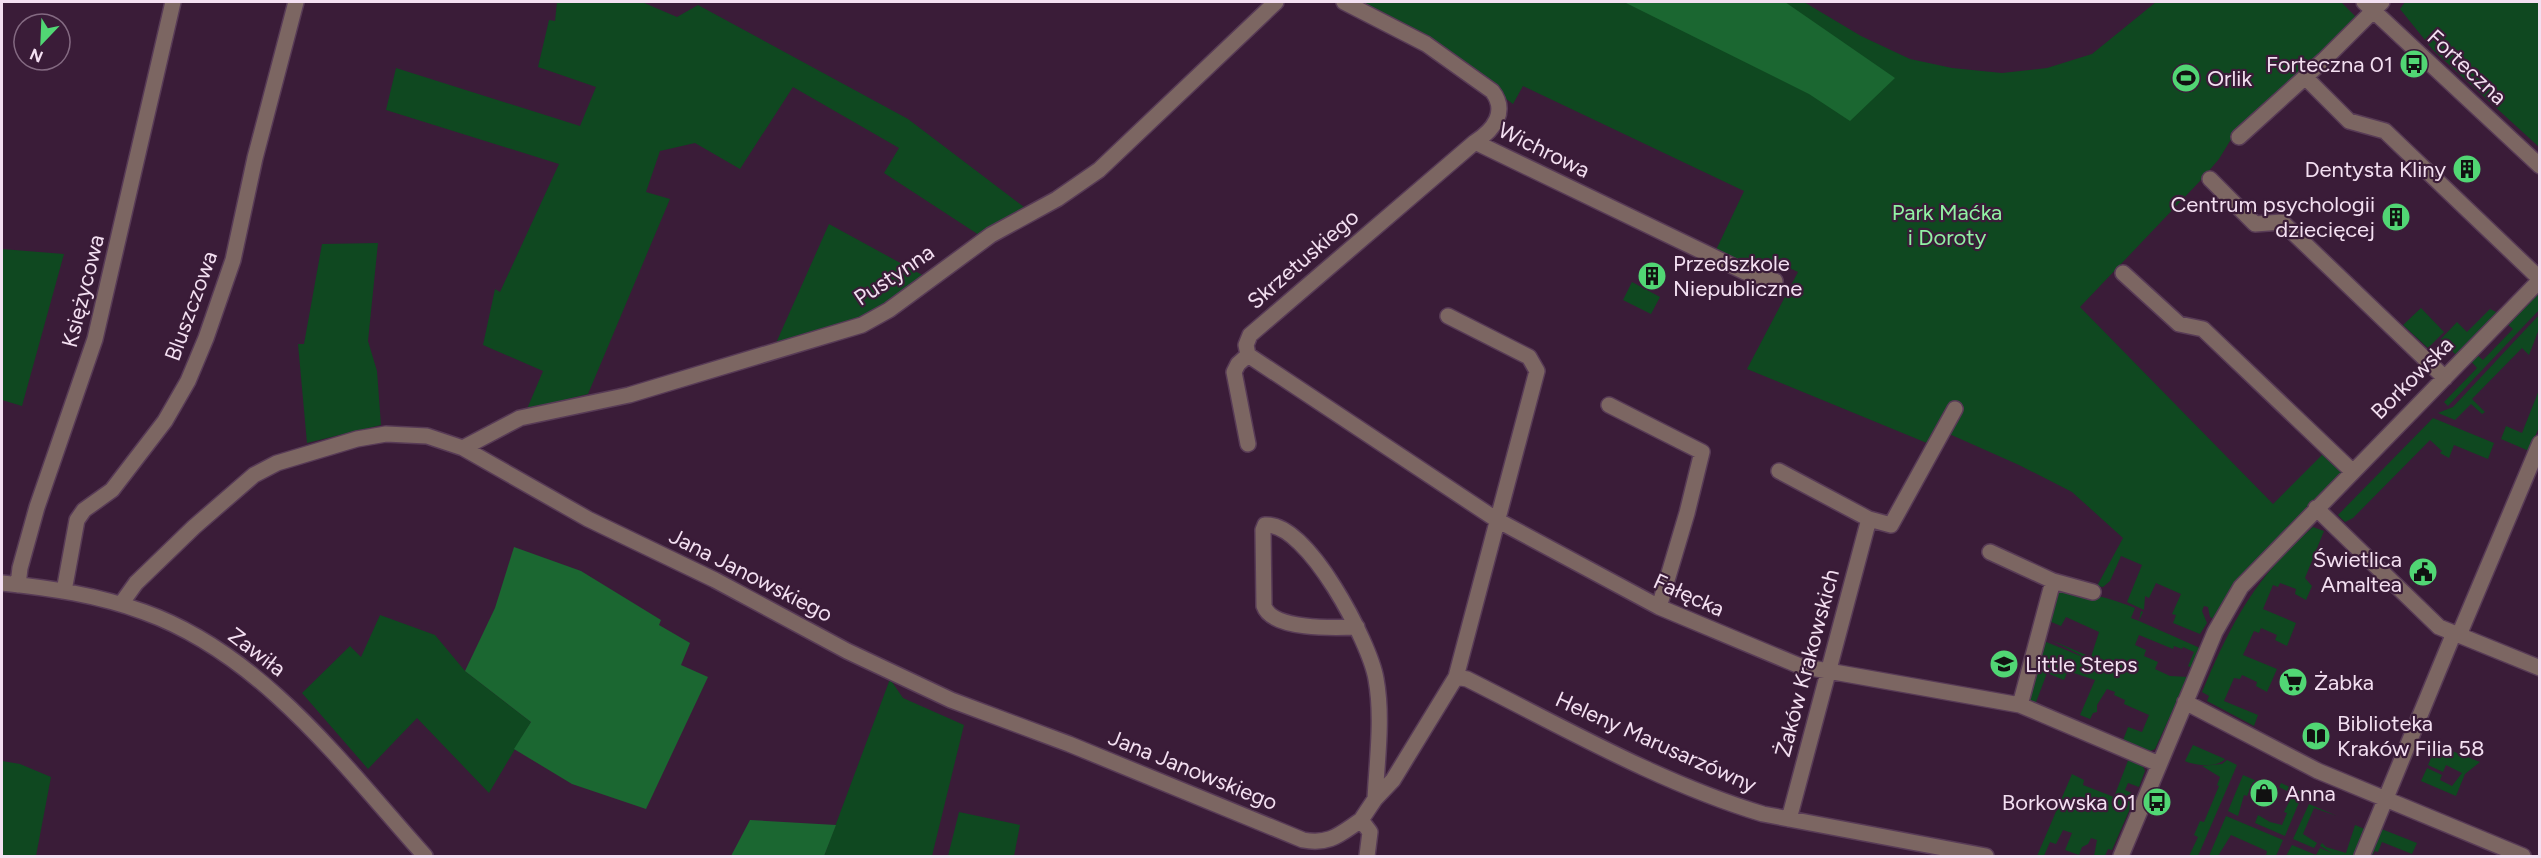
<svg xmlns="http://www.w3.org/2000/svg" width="2541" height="858" viewBox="0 0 2541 858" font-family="Figtree,sans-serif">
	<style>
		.green { fill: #0f4820 }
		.forest { fill: #1b6731 }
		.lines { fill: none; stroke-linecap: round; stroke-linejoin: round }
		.minor-casing { stroke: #583b56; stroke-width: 18 }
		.minor { stroke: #7c6662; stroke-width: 15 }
		.labels { text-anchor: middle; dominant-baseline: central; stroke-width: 4.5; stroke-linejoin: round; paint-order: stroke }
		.poi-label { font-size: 22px; fill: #f3dff1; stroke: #3a1c38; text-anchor: start }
		.street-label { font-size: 22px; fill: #f3dff1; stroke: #3a1c38 }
		.park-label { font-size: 22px; fill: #91f2a4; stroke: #3a1c38 }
	</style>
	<rect width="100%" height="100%" fill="#3a1c38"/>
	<!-- green -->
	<path class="green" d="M557,2H642L677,17L698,5L908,119L1024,207L979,235L884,173L899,148L793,87L740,169L695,143L660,151L646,192L670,199L588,394L527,409L543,371L483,345L495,289L500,292L559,164L386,110L396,68L580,126L596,87L538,67L549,20L555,21Z
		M1354,2H1804L1861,36L1910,59L1952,68L2002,73L2047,68L2092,54L2156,2H2341L2358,19L2354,25L2230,141L2219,159L2200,181L2080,307L2273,504L2322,455L2312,443L2337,462L2342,474L2214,619L2210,617L2208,607L2204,606L2202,611L2207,623L2200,634L2173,623L2176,615L2172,614L2181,594L2156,583L2149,598L2145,596L2144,610L2127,602L2142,565L2121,556L2110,581L2103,587L2097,586L2123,538L2072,492L2019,465L1947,433L1939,448L1747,369L1798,272L1772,260L1748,268L1716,250L1744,191L1523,86L1513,104L1429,42Z
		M2405,2H2539V147L2433,50L2400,9Z
		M829,224L926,277L855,322L776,343Z
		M378,243L368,341L377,371L381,425L307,443L298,344H304L322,244Z
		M2,249L64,254L22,406L2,400Z
		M1632,282L1660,297L1651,314L1623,300Z
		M2539,289V310L2448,406L2444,402L2477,368L2470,360L2476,354L2483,360L2513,329L2506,323Z
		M2421,308L2444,332L2428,348L2403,325Z
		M2490,309L2498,313L2457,356L2441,339L2457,322L2467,332Z
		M2539,315V329L2529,355L2522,348L2472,399L2485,412L2482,414L2471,404L2455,420L2438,413L2453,407Z
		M2539,390V427L2529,451L2501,439L2506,426L2522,433Z
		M2433,418L2494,443L2488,459L2454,445L2449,458L2440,453L2442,451L2430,440L2353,518L2345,522L2338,515Z
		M2313,527L2324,531L2305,578L2312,586L2306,600L2295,594L2296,589L2280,583L2278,587L2273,585L2263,609L2296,623L2287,646L2275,640L2277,635L2261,628L2259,633L2254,631L2243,655L2277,669L2267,692L2256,686L2257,682L2242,675L2240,679L2234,678L2224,701L2258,715L2254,726L2207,701L2209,696L2202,692C2231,623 2255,577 2313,527Z
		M2057,588C2084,592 2111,598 2135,608L2131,618L2139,621L2141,611L2143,612L2139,621L2200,648L2192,668L2188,666L2194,652L2183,647L2182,649L2174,646L2173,649L2139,635L2135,645L2146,650L2144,656L2158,662L2155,669L2170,676L2188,677L2155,749L2148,752L2122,743L2128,727L2142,732L2149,715L2124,704L2125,700L2114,695L2115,692L2107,689L2097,705V712L2093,713L2090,719L2080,715L2095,680L2068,671L2064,680L2047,673L2035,705L2028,700L2044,641L2090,660L2051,640L2091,657L2099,632L2066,617L2061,626L2049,621Z
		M380,615L435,635L465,671L531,722L489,793L417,718L368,769L302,693L350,646L361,657Z
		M890,679L903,698L964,725L932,856H824Z
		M2193,745L2225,759C2216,768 2196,766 2185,761Z
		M2437,745L2480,762L2465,774L2456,796L2421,781L2427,768L2442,775L2440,780L2452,786L2462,773L2446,765L2443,772L2428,765Z
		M2129,758L2142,764L2145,771L2139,787L2128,783L2125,790L2136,795L2112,850L2108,849L2105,856H2094L2097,840L2091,838L2088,844L2082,847L2079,855L2065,850L2072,833L2063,830L2056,844L2050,842L2044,856H2037L2072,774L2084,780L2083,785L2114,797Z
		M2227,760L2237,765L2198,856H2189L2198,837L2194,835L2200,821L2204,822L2219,786L2217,785L2220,777L2202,766L2222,764Z
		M2,761L20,764L51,777L36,856H2Z
		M2243,775L2273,788L2253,782L2247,796L2244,795L2238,816L2228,811Z
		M2281,783L2303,793L2285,836L2255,823L2258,815L2270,822L2282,825L2287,813L2284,812L2293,794L2279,787Z
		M2309,804L2337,816L2314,808L2303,834L2317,843L2314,848L2293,839Z
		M959,812L1020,825L1014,856H948Z
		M2226,816L2283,840L2276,856H2266L2267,851L2231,835L2218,856H2209Z
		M2355,825L2367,830L2356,856H2286L2292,845L2316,855L2320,848L2332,853L2320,846L2322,843L2326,847L2346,853Z
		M2379,828L2417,843L2412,854L2382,842L2378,852L2375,851L2372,856H2367Z"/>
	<!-- forest -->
	<path class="forest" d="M1624,2H1785L1895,78L1850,121L1809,94Z
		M514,547L581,571L661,620L659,625L690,643L681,665L708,677L646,809L572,784L514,749L531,722L465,671L495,608Z
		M750,820L836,825L824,856H731Z"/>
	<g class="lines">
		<!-- minor casing -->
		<g class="minor-casing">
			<path id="minor" d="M1344,2L1426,44L1492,91C1508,111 1494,130 1475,142L1745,272L1775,281
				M2364,2L2540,166
				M2305,77L2349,121L2385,131L2540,279
				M2239,137L2324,60L2382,2
				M2210,179L2255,224L2282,222L2445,378
				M2123,273L2179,324L2203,329L2352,471
				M1248,355L1497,520L1659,607L1800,666L2020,705L2159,764
				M1609,405L1702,452L1687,513L1659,607
				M1248,444L1234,372L1238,364L1248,355L1246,345L1250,335L1475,142
				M463,448L520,418L629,395L862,325L889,310L991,235L1057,199L1099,170L1276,2
				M1779,471L1869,519L1789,819
				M2316,508L2439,627L2540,668
				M1869,519L1891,525L1955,409
				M1990,552L2053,581L2093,592
				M2,583C50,588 98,595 144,612C262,654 344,766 425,856
				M18,585L20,568L37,507L95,339L173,2
				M64,591L77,520L84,510L112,490L165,421L188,381L206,338L233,260L255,158L296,2
				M121,604L136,583L194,527L254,475L277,463L357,439L386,434L427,436L463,448L588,519L715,580L847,651L951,700L1069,744L1303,840C1330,845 1340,834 1361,820L1370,832L1367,856
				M1357,627C1334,628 1272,630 1264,606L1263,530L1265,525C1308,522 1370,643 1376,679C1383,717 1377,760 1375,799
				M2459,635L2540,443
				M1456,677L1467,679C1563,727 1660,783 1763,814L1986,856
				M2185,702L2318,771L2523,856
				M2020,705L2053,581
				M1361,820L1375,799L1393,780L1456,677L1537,371L1529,357L1448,316
				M2121,856L2215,632L2241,587L2540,280
				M2362,856L2454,633"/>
		</g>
		<!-- minor -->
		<use href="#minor" class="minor"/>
	</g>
	<!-- icons -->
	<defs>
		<g id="bus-disc" transform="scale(1.5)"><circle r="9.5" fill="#51d674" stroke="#3a1c38"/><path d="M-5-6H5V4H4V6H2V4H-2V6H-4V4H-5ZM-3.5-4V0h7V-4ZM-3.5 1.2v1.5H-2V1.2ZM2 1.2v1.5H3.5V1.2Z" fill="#111"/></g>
		<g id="stadium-disc" transform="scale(1.5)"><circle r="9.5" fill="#51d674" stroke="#3a1c38"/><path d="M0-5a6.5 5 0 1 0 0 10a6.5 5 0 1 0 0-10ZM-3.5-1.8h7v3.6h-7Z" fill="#111"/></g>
		<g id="building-disc" transform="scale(1.5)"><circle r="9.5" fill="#51d674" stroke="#3a1c38"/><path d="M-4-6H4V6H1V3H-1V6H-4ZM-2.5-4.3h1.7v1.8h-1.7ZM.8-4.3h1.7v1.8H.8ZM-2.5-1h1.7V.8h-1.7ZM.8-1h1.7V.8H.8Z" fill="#111"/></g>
		<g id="civic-disc" transform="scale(1.5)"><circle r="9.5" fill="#51d674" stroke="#3a1c38"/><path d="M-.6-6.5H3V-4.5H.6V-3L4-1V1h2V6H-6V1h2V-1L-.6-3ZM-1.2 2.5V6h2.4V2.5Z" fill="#111"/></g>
		<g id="school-disc" transform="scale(1.5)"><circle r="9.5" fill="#51d674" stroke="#3a1c38"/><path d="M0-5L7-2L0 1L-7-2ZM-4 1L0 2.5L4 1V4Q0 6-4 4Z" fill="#111"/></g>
		<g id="supermarket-disc" transform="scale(1.5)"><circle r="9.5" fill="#51d674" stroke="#3a1c38"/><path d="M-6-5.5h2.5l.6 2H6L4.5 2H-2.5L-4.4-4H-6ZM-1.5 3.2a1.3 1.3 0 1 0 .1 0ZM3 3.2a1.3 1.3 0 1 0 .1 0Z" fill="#111"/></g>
		<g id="library-disc" transform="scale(1.5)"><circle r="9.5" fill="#51d674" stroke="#3a1c38"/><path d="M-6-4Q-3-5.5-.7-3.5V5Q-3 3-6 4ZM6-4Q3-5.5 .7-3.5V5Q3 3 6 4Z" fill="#111"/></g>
		<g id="shop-disc" transform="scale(1.5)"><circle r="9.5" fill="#51d674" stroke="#3a1c38"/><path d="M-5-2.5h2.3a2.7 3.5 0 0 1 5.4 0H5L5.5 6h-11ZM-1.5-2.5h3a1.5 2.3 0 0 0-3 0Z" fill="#111"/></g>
	</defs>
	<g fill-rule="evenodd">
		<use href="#bus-disc" x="2414" y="64"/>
		<use href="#stadium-disc" x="2186" y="78"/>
		<use href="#building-disc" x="2467" y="169"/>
		<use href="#building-disc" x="2396" y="217"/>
		<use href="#building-disc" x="1652" y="276"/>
		<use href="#civic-disc" x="2423" y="572"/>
		<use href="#school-disc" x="2004" y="664"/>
		<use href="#supermarket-disc" x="2293" y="682"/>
		<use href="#library-disc" x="2316" y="736"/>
		<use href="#shop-disc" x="2264" y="793"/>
		<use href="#bus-disc" x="2157" y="802"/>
	</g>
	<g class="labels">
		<!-- poi labels -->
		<g class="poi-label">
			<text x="2393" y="64" text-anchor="end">Forteczna 01</text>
			<text x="2207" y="78">Orlik</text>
			<text x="2446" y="169" text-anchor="end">Dentysta Kliny</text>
			<text x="2375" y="204" text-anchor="end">Centrum psychologii<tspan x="2375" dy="25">dziecięcej</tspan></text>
			<text x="1673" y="263">Przedszkole<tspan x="1673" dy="25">Niepubliczne</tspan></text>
			<text x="2402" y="559" text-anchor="end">Świetlica<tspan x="2402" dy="25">Amaltea</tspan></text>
			<text x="2025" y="664">Little Steps</text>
			<text x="2314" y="682">Żabka</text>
			<text x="2337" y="723">Biblioteka<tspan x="2337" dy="25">Kraków Filia 58</tspan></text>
			<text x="2285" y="793">Anna</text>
			<text x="2136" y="802" text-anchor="end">Borkowska 01</text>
		</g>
		<!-- street labels -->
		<g class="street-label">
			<text transform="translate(2467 67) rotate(43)">Forteczna</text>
			<text transform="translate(1544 150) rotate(26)">Wichrowa</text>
			<text transform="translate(1303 259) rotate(-41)">Skrzetuskiego</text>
			<text transform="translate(894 275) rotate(-34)">Pustynna</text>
			<text transform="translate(83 291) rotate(-76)">Księżycowa</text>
			<text transform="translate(191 306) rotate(-70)">Bluszczowa</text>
			<text transform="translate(2412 378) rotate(-45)">Borkowska</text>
			<text transform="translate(751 575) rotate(27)">Jana Janowskiego</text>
			<text transform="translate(1689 595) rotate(24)">Fałęcka</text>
			<text transform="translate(257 652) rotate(37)">Zawiła</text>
			<text transform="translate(1807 663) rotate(-75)">Żaków Krakowskich</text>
			<text transform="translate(1656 742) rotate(24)">Heleny Marusarzówny</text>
			<text transform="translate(1193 770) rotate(22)">Jana Janowskiego</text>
		</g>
		<!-- park labels -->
		<g class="park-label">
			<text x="1947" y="212">Park Maćka<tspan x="1947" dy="25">i Doroty</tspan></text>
		</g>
	</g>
	<!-- border -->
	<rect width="2541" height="858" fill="none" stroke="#f3dff1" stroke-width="6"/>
	<!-- north arrow -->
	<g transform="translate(42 42) rotate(203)"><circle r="28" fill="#3a1c38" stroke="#846a82" stroke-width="1.5"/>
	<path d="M0-4.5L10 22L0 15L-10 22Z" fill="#51d674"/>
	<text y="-9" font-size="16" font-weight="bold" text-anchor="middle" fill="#f3dff1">N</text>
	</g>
</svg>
